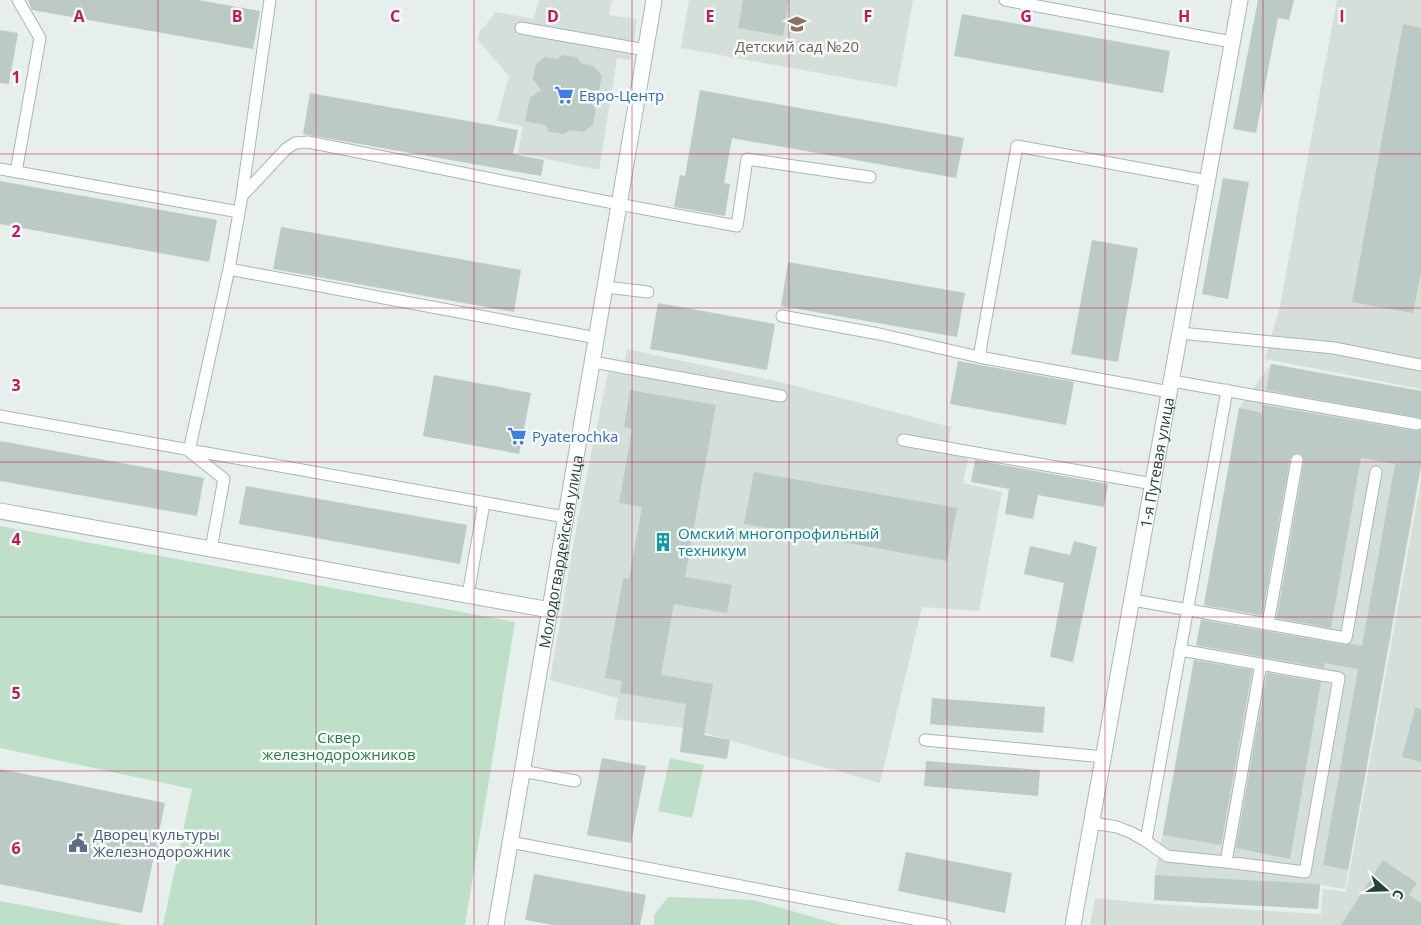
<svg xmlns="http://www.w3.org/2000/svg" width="1421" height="925" viewBox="0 0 1421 925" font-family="'Open Sans',sans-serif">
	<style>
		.built { fill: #d4dfda }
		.green { fill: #bfe0c8 }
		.building { fill: #bbcac4 }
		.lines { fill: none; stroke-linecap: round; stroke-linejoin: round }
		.service-casing { stroke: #a8b8b2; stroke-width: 13 }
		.tertiary-casing { stroke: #a8b8b2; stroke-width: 17 }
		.service { stroke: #fff; stroke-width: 11 }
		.tertiary { stroke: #fff; stroke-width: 15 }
		.grid { fill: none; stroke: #c2185b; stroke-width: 1; stroke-opacity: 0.55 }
		.labels { text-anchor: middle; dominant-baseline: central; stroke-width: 5; stroke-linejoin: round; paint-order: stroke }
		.education-label { font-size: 15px; fill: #785e54; stroke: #f7fbf9 }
		.shop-label { font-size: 15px; fill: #366cbe; stroke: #f7fbf9; text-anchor: start }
		.street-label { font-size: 15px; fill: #24423a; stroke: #f7fbf9 }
		.culture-label { font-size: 15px; fill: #0d838f; stroke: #f7fbf9; text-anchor: start }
		.park-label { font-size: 15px; fill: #2d7a4b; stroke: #f7fbf9 }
		.service-label { font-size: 15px; fill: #4e5e75; stroke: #f7fbf9; text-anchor: start }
		.grid-label { font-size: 16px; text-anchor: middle; font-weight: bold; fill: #c2185b; stroke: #f7fbf9; stroke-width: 5; stroke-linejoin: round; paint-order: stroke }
	</style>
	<rect width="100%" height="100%" fill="#e6efeb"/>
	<!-- built -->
	<path class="built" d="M539,0H612L609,15L637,19L631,60L617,58L599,170L518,153L523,126L497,121L509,76L478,40L480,30L485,26L495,12L534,19Z
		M689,0H913L897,87L681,48Z
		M1337,0H1421V389L1265,359L1280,306Z
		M627,349L780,382L951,427L949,443L970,449L963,483L1002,492L979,611L922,607L880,783L686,728L614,719L618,698L550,680L578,518L608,372L623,373Z
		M1271,364L1421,391V469L1345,889L1320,885L1318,909L1154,900L1155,875L1239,408Z
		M1421,480V925H1090L1095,898L1155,904L1321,914L1323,889L1346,892Z"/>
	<!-- green -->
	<path class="green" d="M0,526L515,622L465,925H163L192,789L0,748Z
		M670,758L704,765L692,818L658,811Z
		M668,897L753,900L841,925H654V915Z
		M0,901L125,925H0Z"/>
	<!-- building -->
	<path class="building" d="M28,0H198L260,11L253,49L32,10Z
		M743,0H789L783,36L738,28Z
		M1258,0H1294L1289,20L1278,18L1256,133L1233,129Z
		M962,14L1170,51L1163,93L954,56Z
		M1403,24L1421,28V272L1413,313L1352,302Z
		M0,30L18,33L9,84L0,83Z
		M563,55L577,57L582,64L594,66L602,76L599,91L588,99L596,109L593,125L583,132L570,130L563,134L549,132L545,125L525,121L530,98L541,90L533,79L536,64L545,57L557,59Z
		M700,90L964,138L956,178L732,138L724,183L730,184L725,216L674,207L680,175L685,176Z
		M310,93L518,130L513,154L544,160L541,176L303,134Z
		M1223,178L1249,182L1228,299L1202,294Z
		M0,181L217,220L209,262L0,224Z
		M281,227L521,270L514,312L273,269Z
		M1092,240L1138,248L1118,362L1071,354Z
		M788,262L965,293L957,337L781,306Z
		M658,303L775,324L767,370L650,349Z
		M958,361L1074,382L1066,425L950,404Z
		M1271,364L1421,391V418L1266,390Z
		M434,375L531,393L519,454L423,436Z
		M630,390L716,405L685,577L732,585L727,613L674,604L661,675L713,684L704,735L730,740L727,759L680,752L686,704L620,693L622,681L605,678L623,578L629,579L642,507L619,503L632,429L624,427Z
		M1263,405L1416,431L1421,430V464L1348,870L1323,865L1358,669L1325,663L1324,668L1196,645L1201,620L1345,645L1350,644L1362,646L1395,464L1361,458L1331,628L1277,618L1304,461L1302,455L1298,453L1292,455L1290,459L1262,615L1204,605L1239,408L1262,413Z
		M0,441L204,478L197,516L0,481Z
		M975,460L1108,484L1104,507L1038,495L1033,519L1005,514L1009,489L971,482Z
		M754,472L957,508L947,561L744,524Z
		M246,486L467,525L460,564L239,524Z
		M1074,541L1097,547L1073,662L1050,657L1064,583L1024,574L1030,546L1070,555Z
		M1194,660L1252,670L1221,845L1163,835Z
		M1267,673L1321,682L1290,859L1236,848Z
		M932,698L1045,707L1043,733L930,724Z
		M1415,708L1421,709V762L1402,757Z
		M602,758L646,766L631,843L587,835Z
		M926,761L1040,770L1038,796L924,786Z
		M0,769L165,803L142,913L0,884Z
		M906,852L1012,873L1005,913L898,891Z
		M1383,860L1417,883L1409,895L1421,903V925H1341Z
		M534,874L646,895L640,925H553L525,920Z
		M1155,875L1320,884L1318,909L1154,900Z"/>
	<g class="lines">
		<!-- service casing -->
		<g class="service-casing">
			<path id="service" d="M1005,0L1232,42
				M521,28L646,50
				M0,169L239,212
				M16,172L40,38L18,0
				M242,196L286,149L295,143L308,142C451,170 593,201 737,226L747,159L870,177
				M229,269L597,338
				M606,287L648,292
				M782,316L879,334L979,357L1170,392
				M1180,333L1334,348L1421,365
				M979,357L1017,146L1208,181
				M593,362L781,396
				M1172,381L1417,424
				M0,416L565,517
				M903,440L1153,484
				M211,549L224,479L189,451L229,269L242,196L270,0
				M468,595L484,503
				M1133,600L1346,638L1376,472
				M1268,624L1297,460
				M925,740L1104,757
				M522,771L575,781
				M1093,823L1117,827L1132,833L1146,841L1167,856L1226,862L1305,872L1339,678L1180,650
				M1146,841L1227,390
				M510,842L945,925
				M1226,862L1261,664"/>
		</g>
		<!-- tertiary casing -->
		<g class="tertiary-casing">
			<g id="tertiary">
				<path d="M0,511L550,610"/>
				<path id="s1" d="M496,925C548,617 604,309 654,0"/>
				<path id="s2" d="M1073,925L1240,0"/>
			</g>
		</g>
		<!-- service -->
		<use href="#service" class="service"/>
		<!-- tertiary -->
		<use href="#tertiary" class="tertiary"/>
	</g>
	<!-- grid -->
	<path class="grid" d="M158,0V925M316,0V925M474,0V925M632,0V925M789,0V925M947,0V925M1105,0V925M1263,0V925M0,154H1421M0,308H1421M0,462H1421M0,617H1421M0,771H1421"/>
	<!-- icons -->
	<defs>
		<g id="school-bare" transform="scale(1.5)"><path d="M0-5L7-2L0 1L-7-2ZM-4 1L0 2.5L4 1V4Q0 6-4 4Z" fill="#8d6e63" stroke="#f7fbf9" stroke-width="2.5" paint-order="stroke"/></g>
		<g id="supermarket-bare" transform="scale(1.5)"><path d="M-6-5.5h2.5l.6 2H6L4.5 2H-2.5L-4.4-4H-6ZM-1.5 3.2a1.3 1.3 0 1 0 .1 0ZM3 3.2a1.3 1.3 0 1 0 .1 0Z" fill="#3f7fe0" stroke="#f7fbf9" stroke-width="2.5" paint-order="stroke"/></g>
		<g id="building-bare" transform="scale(1.5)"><path d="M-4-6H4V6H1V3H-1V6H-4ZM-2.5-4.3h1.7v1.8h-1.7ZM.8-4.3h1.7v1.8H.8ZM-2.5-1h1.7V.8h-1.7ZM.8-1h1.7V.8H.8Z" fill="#0f9aa8" stroke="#f7fbf9" stroke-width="2.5" paint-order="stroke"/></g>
		<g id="civic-bare" transform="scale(1.5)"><path d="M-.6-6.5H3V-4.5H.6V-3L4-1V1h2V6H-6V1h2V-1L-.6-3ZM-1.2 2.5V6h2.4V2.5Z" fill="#5c6f8a" stroke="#f7fbf9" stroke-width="2.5" paint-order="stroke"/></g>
	</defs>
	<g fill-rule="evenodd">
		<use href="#school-bare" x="797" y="24"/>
		<use href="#supermarket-bare" x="564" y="95"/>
		<use href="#supermarket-bare" x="517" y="436"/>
		<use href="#building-bare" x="663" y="542"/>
		<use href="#civic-bare" x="78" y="843"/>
	</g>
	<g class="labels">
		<!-- education labels -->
		<g class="education-label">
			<text x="797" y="46">Детский сад №20</text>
		</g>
		<!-- shop labels -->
		<g class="shop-label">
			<text x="579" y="95">Евро-Центр</text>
			<text x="532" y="436">Pyaterochka</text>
		</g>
		<!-- street labels -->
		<g class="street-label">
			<text stroke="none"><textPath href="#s2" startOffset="470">1-я Путевая улица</textPath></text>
			<text stroke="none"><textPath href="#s1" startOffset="379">Молодогвардейская улица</textPath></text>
		</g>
		<!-- culture labels -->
		<g class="culture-label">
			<text x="678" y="533">Омский многопрофильный<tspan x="678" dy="17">техникум</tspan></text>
		</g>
		<!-- park labels -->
		<g class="park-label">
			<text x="339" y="737">Сквер<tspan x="339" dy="17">железнодорожников</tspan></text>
		</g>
		<!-- service labels -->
		<g class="service-label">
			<text x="93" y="834">Дворец культуры<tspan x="93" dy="17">Железнодорожник</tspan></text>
		</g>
	</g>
	<g class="grid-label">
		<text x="79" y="22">A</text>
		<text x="237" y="22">B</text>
		<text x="395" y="22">C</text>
		<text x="553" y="22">D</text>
		<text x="710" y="22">E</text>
		<text x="868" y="22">F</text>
		<text x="1026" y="22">G</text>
		<text x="1184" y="22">H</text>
		<text x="1342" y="22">I</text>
		<text x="16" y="83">1</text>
		<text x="16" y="237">2</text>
		<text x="16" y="391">3</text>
		<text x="16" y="545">4</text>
		<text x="16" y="699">5</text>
		<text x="16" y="854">6</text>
	</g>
	<!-- north arrow -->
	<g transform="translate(1386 890) rotate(110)" stroke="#f7fbf9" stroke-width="4" paint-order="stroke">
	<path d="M0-4L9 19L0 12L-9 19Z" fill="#24423a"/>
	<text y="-8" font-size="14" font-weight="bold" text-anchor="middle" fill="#24423a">С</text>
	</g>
</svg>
